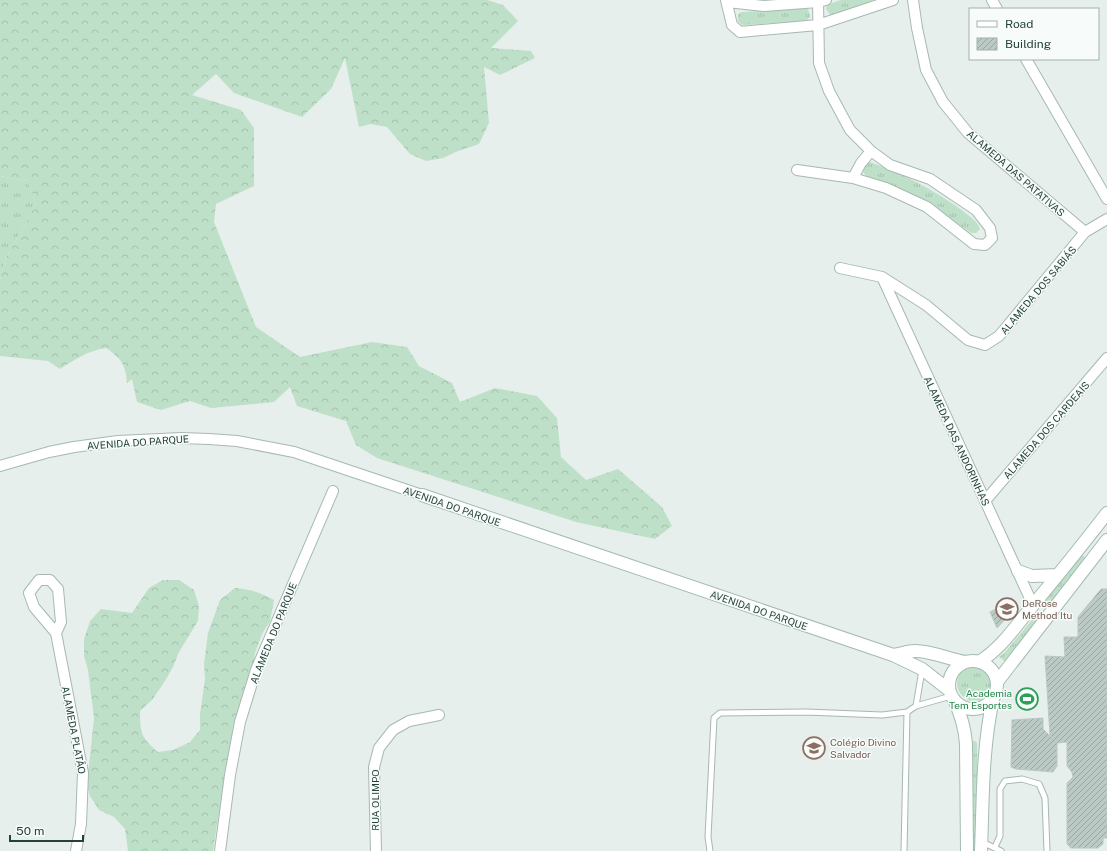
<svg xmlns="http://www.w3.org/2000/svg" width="1107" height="851" viewBox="0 0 1107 851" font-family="'Public Sans',sans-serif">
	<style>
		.grass { fill: url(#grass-tufts) }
		.forest { fill: url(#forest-crowns) }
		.building { fill: url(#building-hatch); stroke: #b8c9c2 }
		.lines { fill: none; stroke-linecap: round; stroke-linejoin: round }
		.lane-casing { stroke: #a8b8b2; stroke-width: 7 }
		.street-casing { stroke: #a8b8b2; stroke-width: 12 }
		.secondary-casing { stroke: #a4bbb3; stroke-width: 14 }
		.lane { stroke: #fff; stroke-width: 5 }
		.street { stroke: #fff; stroke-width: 10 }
		.secondary { stroke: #fff; stroke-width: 12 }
		.labels { text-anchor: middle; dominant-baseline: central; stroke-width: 3; stroke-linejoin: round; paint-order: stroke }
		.street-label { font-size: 10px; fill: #24423a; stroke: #f7fbf9 }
		.education-label { font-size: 10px; fill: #785e54; stroke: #f7fbf9; text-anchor: start }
		.leisure-label { font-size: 10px; fill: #27864d; stroke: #f7fbf9; text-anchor: end }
	</style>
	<defs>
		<pattern id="grass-tufts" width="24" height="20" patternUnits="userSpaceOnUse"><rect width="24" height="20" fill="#bfe0c8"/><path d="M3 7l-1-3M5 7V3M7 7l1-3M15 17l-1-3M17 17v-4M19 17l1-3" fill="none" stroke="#a4c1ad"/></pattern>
		<pattern id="forest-crowns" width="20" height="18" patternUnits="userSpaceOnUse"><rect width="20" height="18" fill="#bfe0c8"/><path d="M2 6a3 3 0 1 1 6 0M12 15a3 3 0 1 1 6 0" fill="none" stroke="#a4c1ad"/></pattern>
		<pattern id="building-hatch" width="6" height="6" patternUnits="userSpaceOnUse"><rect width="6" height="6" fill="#bbcac4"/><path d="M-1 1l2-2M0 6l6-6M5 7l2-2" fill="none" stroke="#98a6a0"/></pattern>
	</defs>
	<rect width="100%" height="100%" fill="#e6efeb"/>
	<!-- grass -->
	<path class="grass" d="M841,0H874L831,16L826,9L827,5Z
		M808,8L810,17L806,21L742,25L738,21V14L742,12Z
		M870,162C904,174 934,190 963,211C970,217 977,220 980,229L976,233H971L924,201L868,178L863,172L865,166Z
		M0,176L28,181L36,204L5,260L0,280Z
		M1080,555L1085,557V560L1048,607H1044L1043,604Z
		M1036,615L1038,622L1007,663L999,657L1005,652Z
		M957 683a18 18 0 1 1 36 0a18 18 0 1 1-36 0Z
		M972,741H975L977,743L978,851H971V743Z"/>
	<!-- forest -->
	<path class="forest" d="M0,0H487L503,5L518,21L491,48L531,51L535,58L500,75L484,67L489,123L479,144L458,151L443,158L426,161L410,154L387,127L371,124L359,127L345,58L331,89L302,117L234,93L216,74L192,95L241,110L254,128V186L216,204L214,222L256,327L300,357L372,342L407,347L419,366L452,383L460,402L495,388L537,396L557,418L561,457L586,480L618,469L662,507L672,526L655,539L576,522L377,458L356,445L346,421L297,406L290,387L274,402L211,408L190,401L161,410L137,402L132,379L127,383C126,365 121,358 106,348C87,351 76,359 60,369L48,361L0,356V280L5,260L36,204L28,181L0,176Z
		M163,580H179L194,590L199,606L198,621L179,652L173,667L165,681L152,700L140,711C140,732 141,738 158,752L173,750L190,742L200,730V714L205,679L204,664L208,633L220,600L235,588C250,589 261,593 274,600L270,621L262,634L255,653L253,668L228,787L218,818L213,851H128L125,829L114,817L99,810L90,796L86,782L89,766L94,718L88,670L84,656V639L90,621L101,609L132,613L149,588Z"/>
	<!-- building -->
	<path class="building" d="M1101,589H1107V838H1103V844L1098,848H1071L1067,844V783L1073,777L1072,772L1067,766V742L1057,743L1050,735L1045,656L1065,657L1064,637H1078V617Z
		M1008,603L1012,612L997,628L990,612Z
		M1043,718V729L1057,743V766L1053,772L1016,769L1011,767L1012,720Z"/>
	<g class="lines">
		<!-- lane casing -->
		<g class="lane-casing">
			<path id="lane" d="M916,706L922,670
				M982,842L1001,851
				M995,847L1000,836V789L1005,781L1022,779L1039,784L1045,798L1047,851
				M710,851L708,837L714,718L720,713L806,712L882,715L907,712L916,706L951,696
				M904,851L907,712"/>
		</g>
		<!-- street casing -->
		<g class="street-casing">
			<path id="street" d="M726,0L732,25L740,32L818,25L893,0
				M913,0L917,28L926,70L943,102L968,133L1085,232
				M992,0L997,9
				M727,2L764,6L818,2L826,0
				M1026,59L1107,199
				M797,170L853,178L886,188L927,207L974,244L985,245L992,238L990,228L976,210L930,179L890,165L871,151L850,130L829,91L819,63L818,0
				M853,178L861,163L871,151
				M840,268L882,277L926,305L968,340L985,345L999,336L1085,232L1107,219
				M882,277L1033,605
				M0,466L49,452L74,447L118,441L181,438L209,439L237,441L294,452L422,495
				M985,501L1107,358
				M56,633L61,622L58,589L50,580H39L29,593L34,607L56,633L83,773L81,824L76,851
				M220,851L230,775L240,722L256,670L333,491
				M376,851L374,767L379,748L393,730L409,721L439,715"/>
		</g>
		<!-- secondary casing -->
		<g class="secondary-casing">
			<path id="secondary" d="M422,495L893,655L922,669L949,690
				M1018,571L1032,576L1058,575
				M893,655C900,654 908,651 915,651C932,651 948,659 965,662
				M949 685a24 24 0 1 1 48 0a24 24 0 1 1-48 0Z
				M979,662C1002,648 1017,624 1034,604C1059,574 1083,544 1107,513
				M997,682L1107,540
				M955,701C961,717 965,728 966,744L967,851
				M981,851C983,800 982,750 993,699"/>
		</g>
		<!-- lane -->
		<use href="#lane" class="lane"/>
		<!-- street -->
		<use href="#street" class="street"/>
		<!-- secondary -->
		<use href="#secondary" class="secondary"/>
	</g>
	<!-- icons -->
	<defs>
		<g id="university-ring" transform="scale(1.15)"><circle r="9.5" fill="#f7fbf9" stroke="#8d6e63" stroke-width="1.5"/><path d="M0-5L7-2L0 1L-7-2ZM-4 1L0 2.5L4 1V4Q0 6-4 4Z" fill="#8d6e63"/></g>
		<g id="stadium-ring" transform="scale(1.15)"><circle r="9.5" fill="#f7fbf9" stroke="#2e9e5b" stroke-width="1.5"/><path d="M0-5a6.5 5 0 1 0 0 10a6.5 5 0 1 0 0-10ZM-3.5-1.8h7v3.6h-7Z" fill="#2e9e5b"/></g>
		<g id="school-ring" transform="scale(1.15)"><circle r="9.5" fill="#f7fbf9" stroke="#8d6e63" stroke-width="1.5"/><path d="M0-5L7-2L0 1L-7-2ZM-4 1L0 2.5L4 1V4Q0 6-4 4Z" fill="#8d6e63"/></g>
	</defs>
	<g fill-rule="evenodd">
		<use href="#university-ring" x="1007" y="609"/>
		<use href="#stadium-ring" x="1027" y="699"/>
		<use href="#school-ring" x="814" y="748"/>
	</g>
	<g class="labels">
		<!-- street labels -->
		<g class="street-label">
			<text transform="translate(1016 173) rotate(41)">ALAMEDA DAS PATATIVAS</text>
			<text transform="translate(1038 290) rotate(-50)">ALAMEDA DOS SABIÁS</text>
			<text transform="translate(1046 430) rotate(-49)">ALAMEDA DOS CARDEAIS</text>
			<text transform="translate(957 441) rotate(65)">ALAMEDA DAS ANDORINHAS</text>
			<text transform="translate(138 442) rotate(-4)">AVENIDA DO PARQUE</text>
			<text transform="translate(452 506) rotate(19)">AVENIDA DO PARQUE</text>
			<text transform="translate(759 610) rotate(19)">AVENIDA DO PARQUE</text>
			<text transform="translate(273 633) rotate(-68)">ALAMEDA DO PARQUE</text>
			<text transform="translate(74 730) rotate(79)">ALAMEDA PLATÃO</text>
			<text transform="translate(375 800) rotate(-90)">RUA OLIMPO</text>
		</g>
		<!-- education labels -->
		<g class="education-label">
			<text x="1022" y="603">DeRose<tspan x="1022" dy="12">Method Itu</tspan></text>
			<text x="830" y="742">Colégio Divino<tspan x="830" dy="12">Salvador</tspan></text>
		</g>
		<!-- leisure labels -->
		<g class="leisure-label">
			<text x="1012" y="693">Academia<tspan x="1012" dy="12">Tem Esportes</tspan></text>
		</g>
	</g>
	<!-- legend -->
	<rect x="969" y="8" width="130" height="52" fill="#f7fbf9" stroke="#a3b1ad"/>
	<rect x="977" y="21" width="20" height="6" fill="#ffffff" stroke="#a3b1ad"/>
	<text x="1005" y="28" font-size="12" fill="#24423a">Road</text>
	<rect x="977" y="38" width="20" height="12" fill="url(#building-hatch)" stroke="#a3b1ad"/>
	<text x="1005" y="48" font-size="12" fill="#24423a">Building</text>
	<!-- scale -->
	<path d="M10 835v6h73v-6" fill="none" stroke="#24423a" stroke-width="2"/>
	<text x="16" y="835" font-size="12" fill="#24423a" stroke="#f7fbf9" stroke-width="3" paint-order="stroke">50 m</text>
</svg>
